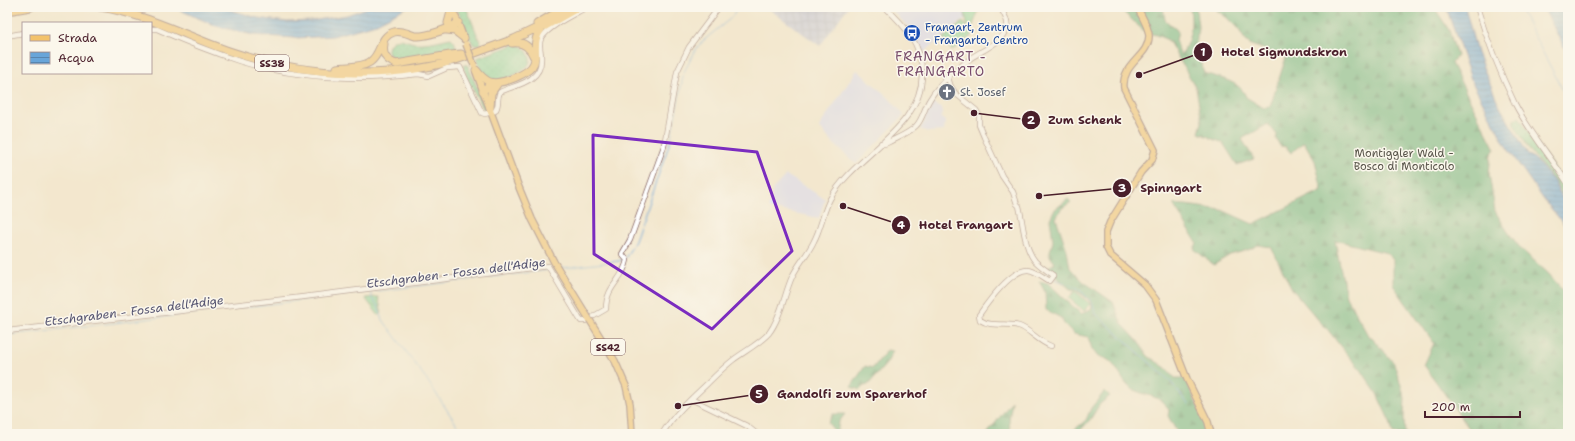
<svg xmlns="http://www.w3.org/2000/svg" width="1575" height="441" viewBox="0 0 1575 441" font-family="'Shantell Sans',sans-serif">
	<style>
		.built { fill: #d4d8f9 }
		.industrial { fill: url(#industrial-grid) }
		.grass { fill: url(#grass-dots); stroke: #637860 }
		.forest { fill: url(#forest-firs); stroke: #586a55 }
		.wetland { fill: url(#wetland-marsh); stroke: #637860 }
		.park { fill: #7cd296; stroke: #637860 }
		.water { fill: url(#water-rules); stroke: #596282 }
		.lines { fill: none; stroke-linecap: round; stroke-linejoin: round }
		.stream { stroke: #68a5d9; stroke-width: 1 }
		.minor-casing { stroke: #856564; stroke-width: 6 }
		.major-casing { stroke: #856564; stroke-width: 8 }
		.highway-casing { stroke: #856564; stroke-width: 9 }
		.minor { stroke: #fff; stroke-width: 4.5 }
		.major { stroke: #f3c26a; stroke-width: 5.5 }
		.highway { stroke: #f3c26a; stroke-width: 7 }
		.major-bridge-casing { stroke: #856564; stroke-width: 8; stroke-linecap: butt }
		.major-bridge { stroke: #f3c26a; stroke-width: 5.5 }
		.marked { fill: none; stroke: #7b2cbf; stroke-width: 3; stroke-linejoin: round }
		.labels { text-anchor: middle; dominant-baseline: central; stroke-width: 3; stroke-linejoin: round; paint-order: stroke }
		.shield { fill: #fbf7ec; stroke: #7f6065; stroke-width: 1 }
		.shield-label { font-size: 10px; font-weight: bold; fill: #4a1f2b }
		.transit-label { font-size: 11px; fill: #164399; stroke: #fbf7ec; text-anchor: start }
		.worship-label { font-size: 11px; fill: #5b616d; stroke: #fbf7ec; text-anchor: start }
		.park-label { font-size: 11px; fill: #59554b; stroke: #fbf7ec }
		.water-label { font-size: 12px; font-style: italic; fill: #565571; stroke: #fbf7ec }
		.quarter-label { font-size: 13px; letter-spacing: 1px; fill: #764a69; stroke: #fbf7ec }
		.leader { fill: none; stroke: #4a1f2b; stroke-width: 1.5 }
		.callout-dot { fill: #4a1f2b; stroke: #fbf7ec; stroke-width: 1.5 }
		.mark-label { font-size: 12px; text-anchor: middle; font-weight: bold; fill: #fff }
		.callout-label { font-size: 12px; text-anchor: middle; font-weight: bold; fill: #4a1f2b; stroke: #fbf7ec; stroke-width: 3; stroke-linejoin: round; paint-order: stroke }
	</style>
	<defs>
		<pattern id="industrial-grid" width="8" height="8" patternUnits="userSpaceOnUse"><rect width="8" height="8" fill="#bdc3de"/><path d="M0 4h8M4 0v8" fill="none" stroke="#a4a7bf"/></pattern>
		<pattern id="grass-dots" width="8" height="8" patternUnits="userSpaceOnUse"><rect width="8" height="8" fill="#7cd296"/><path d="M2 2h.1M6 6h.1" fill="none" stroke="#6db481" stroke-width="1.8" stroke-linecap="round"/></pattern>
		<pattern id="forest-firs" width="22" height="20" patternUnits="userSpaceOnUse"><rect width="22" height="20" fill="#65b47f"/><path d="M5 1l3.5 6h-7zM16 11l3.5 6h-7z" fill="#559268"/></pattern>
		<pattern id="wetland-marsh" width="20" height="14" patternUnits="userSpaceOnUse"><rect width="20" height="14" fill="#7cd296"/><path d="M1 5h8M5 5V1M11 12h8M15 12V8" fill="none" stroke="#6db481"/></pattern>
		<pattern id="water-rules" width="6" height="5" patternUnits="userSpaceOnUse"><rect width="6" height="5" fill="#68a5d9"/><path d="M0 2.5h6" fill="none" stroke="#5886b0"/></pattern>
	</defs>
	<rect width="100%" height="100%" fill="#fbf7ec"/>
	<filter id="ink" filterUnits="userSpaceOnUse"><feTurbulence type="fractalNoise" baseFrequency=".025" numOctaves="2"/><feDisplacementMap in="SourceGraphic" scale="8" xChannelSelector="R" yChannelSelector="G"/><feConvolveMatrix kernelMatrix="1 2 1 2 8 2 1 2 1" color-interpolation-filters="sRGB"/></filter>
	<filter id="wash" filterUnits="userSpaceOnUse"><feTurbulence type="fractalNoise" baseFrequency=".012" numOctaves="4" result="noise"/><feDisplacementMap in="SourceGraphic" scale="16" xChannelSelector="R" yChannelSelector="G"/><feGaussianBlur stdDeviation="0.9" result="paint"/><feColorMatrix in="noise" values="0 0 0 0 0 0 0 0 0 0 0 0 0 0 0 0 0 1.4 0 .05"/><feComposite in="paint" operator="in"/></filter>
	<g filter="url(#wash)">
		<rect width="100%" height="100%" fill="#f3e7ce"/>
		<!-- built -->
		<path class="built" d="M895,7H964L966,18L922,54L920,45L913,31L892,11Z
			M857,70L888,97L904,115L856,164L833,143L819,127Z
			M932,102L942,109L943,114L941,118L945,121L944,131L928,132L920,129L925,120L923,118L929,104Z
			M786,175L825,199L819,218L769,208L773,189Z"/>
		<!-- industrial -->
		<path class="industrial" d="M766,7H848L820,46Z"/>
		<!-- grass -->
		<path class="grass" d="M456,7H466L481,44L473,45Z
			M451,38L454,41L457,49L400,61C393,58 385,55 389,46C390,44 392,41 395,40C402,37 409,43 416,43C428,44 440,40 451,38Z
			M516,44C522,46 525,48 528,53C538,69 509,78 498,80C494,80 490,79 486,78L481,71L477,58Z
			M467,64L486,108L484,110L467,79L463,66Z
			M1519,117L1568,188V202L1560,191L1556,183L1529,149L1514,124V120Z"/>
		<!-- forest -->
		<path class="forest" d="M1118,7H1163L1165,20L1176,29L1178,32L1176,40L1180,54L1184,52C1185,46 1188,42 1189,37C1192,27 1191,17 1190,7H1196L1198,27L1196,49L1204,73C1219,78 1241,81 1246,97L1264,108L1270,107L1286,57L1251,45L1245,40L1239,30L1226,17L1212,7H1294L1304,11L1310,7H1434L1449,30L1457,56L1451,63L1495,149L1491,154L1489,173L1495,211L1508,232L1521,249L1548,273L1568,296V434H1473L1424,365L1434,343L1393,285V260L1387,253L1335,240L1346,296L1369,337L1372,338L1394,363L1405,398L1404,418L1405,434H1393L1390,422L1377,394L1362,371L1341,347L1328,330L1320,322L1292,289L1271,247L1258,245L1248,250L1230,255L1214,265L1194,249L1197,243L1173,204L1186,205L1222,210L1253,224L1322,190L1315,161L1304,142L1291,153L1286,147L1280,146L1276,139L1277,135L1268,124L1242,139L1254,159L1237,165L1223,143L1199,133L1202,122L1196,88L1168,40L1156,35L1146,33Z
			M1068,199L1071,202L1062,208L1056,218L1067,250L1070,268L1084,282L1113,302L1122,324L1137,340L1148,356L1166,368L1175,378H1185L1206,424L1209,434H1178L1168,416L1169,409C1166,406 1163,402 1160,400C1150,394 1137,394 1128,386C1118,375 1114,357 1098,357L1092,349L1088,337L1074,334L1064,324L1061,318L1046,310L1045,292L1039,281L1048,283L1081,314L1091,309L1092,305L1088,299L1076,290L1070,289L1047,268L1055,263L1049,255L1053,241L1050,219L1054,210Z
			M887,350L893,351L887,363L868,385L864,386L860,390L851,387L865,366L873,368Z
			M1105,391L1110,396L1100,404L1090,420L1077,434H1069L1086,420L1091,408Z
			M1012,401L1009,420L1010,430L1008,434H987Z
			M833,414H845L839,422L837,434L828,423Z"/>
		<!-- wetland -->
		<path class="wetland" d="M376,297H378L382,313L379,316L365,298Z"/>
		<!-- park -->
		<path class="park" d="M964,7H980L972,28L967,25Z
			M963,22L973,35L952,51L943,38Z
			M1075,291L1090,304L1084,311L1069,298Z"/>
		<!-- water -->
		<path class="water" d="M173,7H221L258,18L287,22L311,21L347,15L369,7H407L373,25L333,36L295,38L253,35L216,26Z
			M1446,7H1465L1477,53L1500,107L1528,154L1536,160L1555,183L1558,191L1568,206V229L1544,200L1506,146L1472,82Z
			M1543,7H1568V55Z"/>
		<g class="lines">
			<!-- stream -->
			<path class="stream" d="M1519,7L1568,100
				M626,257L635,241L670,142L684,72L696,49L704,40L731,18L739,7
				M562,268L619,261L623,259
				M1046,273L1051,277
				M1054,279L1078,288L1092,302L1096,314L1170,381L1188,404
				M371,293L372,299L378,306L383,320L427,380L463,434
				M7,335L105,324L549,270"/>
		</g>
	</g>
	<g filter="url(#ink)">
		<g class="lines">
			<!-- minor casing -->
			<g class="minor-casing">
				<path id="minor" d="M1477,7C1487,40 1500,73 1515,104C1530,133 1551,157 1568,184
					M151,29H157C184,41 211,52 239,61C296,79 360,81 418,74L429,76L447,68L460,67L482,113L485,114L488,113
					M7,36L23,33
					M948,78L951,87L956,94L976,110L979,115V125L984,137L1002,176L1013,192L1017,204L1019,206C1023,222 1024,248 1035,261C1040,266 1047,271 1053,275V277L1050,281C1044,278 1035,270 1028,270C1012,269 988,302 979,315L980,320C992,328 1006,322 1019,326C1029,329 1039,342 1051,346
					M495,111C500,105 496,99 500,92C515,85 541,82 541,60C542,54 538,45 541,39C548,26 575,14 587,7
					M881,143L884,144L887,143C896,138 908,134 916,126C923,119 924,108 930,99C939,83 957,69 971,58C984,49 1002,43 1007,27C1009,21 1003,12 1000,7
					M594,316L606,309C606,285 623,281 627,260L622,254L630,240L664,146L677,72L689,47L719,7
					M7,331L303,297L548,266L579,318L581,321H585
					M691,399L747,426L757,434
					M662,434C674,414 692,398 708,383C716,375 724,367 733,360C745,351 759,344 769,333C781,317 784,295 792,277C798,264 808,254 814,241C821,228 823,212 830,199C854,155 923,128 922,73C922,44 905,26 885,7"/>
			</g>
			<!-- major casing -->
			<g class="major-casing">
				<path id="major" d="M452,7L464,39
					M1137,7C1141,15 1149,27 1149,36C1149,57 1121,63 1124,88L1155,150L1152,160L1141,172L1110,222L1106,232V247L1110,255L1145,285L1156,300L1187,379L1208,422L1211,434
					M476,72L518,185L532,219L554,262L615,361L626,386L630,404L632,434"/>
			</g>
			<!-- highway casing -->
			<g class="highway-casing">
				<path id="highway" d="M100,7C146,14 186,36 229,51C301,76 392,82 465,57
					M7,11L31,7
					M448,23L452,8
					M537,24L566,7
					M447,30L455,31L464,38
					M512,43C523,41 530,47 534,57
					M384,44C382,55 386,60 396,64L450,55L461,54
					M475,53L514,39L543,25
					M337,68C348,66 361,68 370,62C382,54 379,36 394,32C401,30 408,34 415,36C424,37 452,29 458,22
					M476,70C480,75 484,80 490,82C501,85 530,74 534,63C538,50 531,41 542,28L579,7
					M483,91L489,85L495,83
					M490,108L491,93L498,83"/>
			</g>
			<!-- minor -->
			<use href="#minor" class="minor"/>
			<!-- major -->
			<use href="#major" class="major"/>
			<!-- highway -->
			<use href="#highway" class="highway"/>
			<!-- major-bridge casing -->
			<g class="major-bridge-casing">
				<path id="major-bridge" d="M466,44L474,65"/>
			</g>
			<!-- major-bridge -->
			<use href="#major-bridge" class="major-bridge"/>
		</g>
	</g>
	<!-- marked area -->
	<path d="M0 0H1575V441H0ZM593,135L757,152L792,251L712,329L594,254Z" fill="#f3e7ce" fill-opacity=".55" fill-rule="evenodd"/>
	<path class="marked" d="M593,135L757,152L792,251L712,329L594,254Z"/>
	<!-- icons -->
	<defs>
		<g id="bus-disc" transform="scale(0.9)"><circle r="9.5" fill="#1a4fb4" stroke="#fbf7ec"/><path d="M-5-6H5V4H4V6H2V4H-2V6H-4V4H-5ZM-3.5-4V0h7V-4ZM-3.5 1.2v1.5H-2V1.2ZM2 1.2v1.5H3.5V1.2Z" fill="#fff"/></g>
		<g id="church-disc" transform="scale(0.9)"><circle r="9.5" fill="#6b7280" stroke="#fbf7ec"/><path d="M-1.2-6h2.4v3.5h3.3v2.4h-3.3V6h-2.4V-.1h-3.3v-2.4h3.3Z" fill="#fff"/></g>
	</defs>
	<g fill-rule="evenodd">
		<use href="#bus-disc" x="912" y="33"/>
		<use href="#church-disc" x="947" y="92"/>
	</g>
	<g class="labels">
		<!-- shield labels -->
		<g class="shield">
			<rect x="255" y="55" width="34" height="16" rx="3"/>
			<rect x="591" y="339" width="34" height="16" rx="3"/>
		</g>
		<g class="shield-label">
			<text x="272" y="63">SS38</text>
			<text x="608" y="347">SS42</text>
		</g>
		<!-- transit labels -->
		<g class="transit-label">
			<text x="925" y="27">Frangart, Zentrum<tspan x="925" dy="13">- Frangarto, Centro</tspan></text>
		</g>
		<!-- worship labels -->
		<g class="worship-label">
			<text x="960" y="92">St. Josef</text>
		</g>
		<!-- park labels -->
		<g class="park-label">
			<text x="1404" y="153">Montiggler Wald -<tspan x="1404" dy="13">Bosco di Monticolo</tspan></text>
		</g>
		<!-- water labels -->
		<g class="water-label">
			<text transform="translate(456 273) rotate(-7)">Etschgraben - Fossa dell'Adige</text>
			<text transform="translate(134 311) rotate(-7)">Etschgraben - Fossa dell'Adige</text>
		</g>
		<!-- quarter labels -->
		<g class="quarter-label">
			<text x="941" y="56">FRANGART -<tspan x="941" dy="15">FRANGARTO</tspan></text>
		</g>
	</g>
	<!-- callouts -->
	<path class="leader" d="M1139 75L1203 52M974 113L1031 120M1039 196L1122 188M843 206L901 225M678 406L759 394"/>
	<g class="callout-dot">
		<circle cx="1139" cy="75" r="4"/>
		<circle cx="974" cy="113" r="4"/>
		<circle cx="1039" cy="196" r="4"/>
		<circle cx="843" cy="206" r="4"/>
		<circle cx="678" cy="406" r="4"/>
		<circle cx="1203" cy="52" r="10"/>
		<circle cx="1031" cy="120" r="10"/>
		<circle cx="1122" cy="188" r="10"/>
		<circle cx="901" cy="225" r="10"/>
		<circle cx="759" cy="394" r="10"/>
	</g>
	<g class="mark-label">
		<text x="1203" y="56">1</text>
		<text x="1031" y="124">2</text>
		<text x="1122" y="192">3</text>
		<text x="901" y="229">4</text>
		<text x="759" y="398">5</text>
	</g>
	<g class="callout-label">
		<text x="1284" y="56">Hotel Sigmundskron</text>
		<text x="1085" y="124">Zum Schenk</text>
		<text x="1171" y="192">Spinngart</text>
		<text x="966" y="229">Hotel Frangart</text>
		<text x="852" y="398">Gandolfi zum Sparerhof</text>
	</g>
	<!-- margin -->
	<rect width="1575" height="441" fill="none" stroke="#fbf7ec" stroke-width="24"/>
	<!-- legend -->
	<rect x="22" y="22" width="130" height="52" fill="#fbf7ec" stroke="#b4a19f"/>
	<rect x="30" y="35" width="20" height="6" fill="#f3c26a" stroke="#b4a19f"/>
	<text x="58" y="42" font-size="12" fill="#4a1f2b">Strada</text>
	<rect x="30" y="52" width="20" height="12" fill="url(#water-rules)" stroke="#b4a19f"/>
	<text x="58" y="62" font-size="12" fill="#4a1f2b">Acqua</text>
	<!-- scale -->
	<path d="M1425 411v6h95v-6" fill="none" stroke="#4a1f2b" stroke-width="2"/>
	<text x="1431" y="411" font-size="12" fill="#4a1f2b" stroke="#fbf7ec" stroke-width="3" paint-order="stroke">200 m</text>
</svg>
